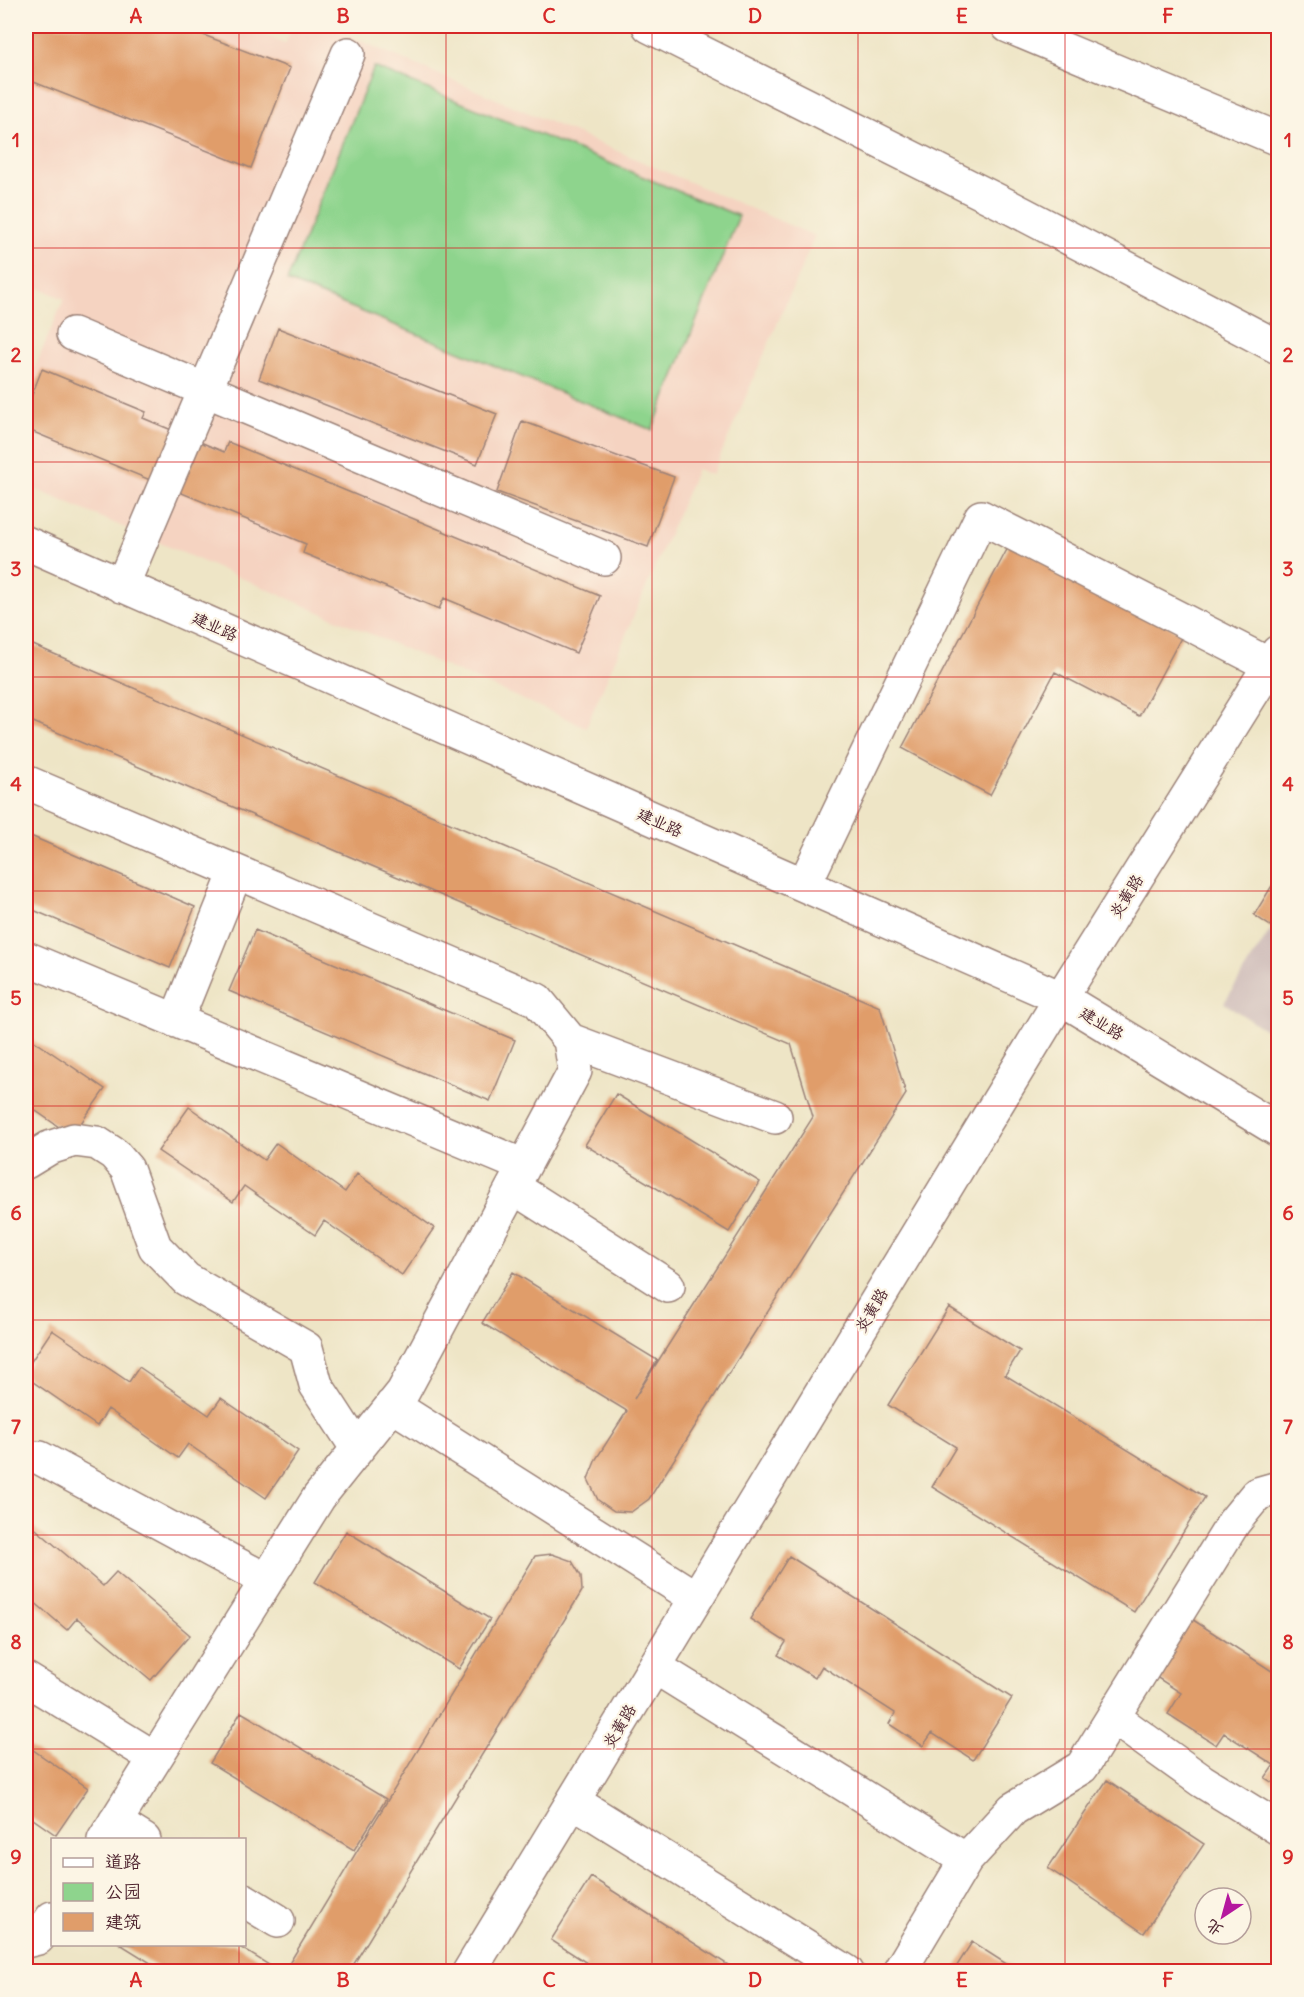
<svg xmlns="http://www.w3.org/2000/svg" width="1304" height="1997" viewBox="0 0 1304 1997" font-family="Delius,'LXGW WenKai TC',sans-serif">
	<style>
		.built { fill: #f5d3c1 }
		.industrial { fill: #d1c0bc }
		.green { fill: #8ed48d; stroke: #6c7a5c; stroke-width: 1.5 }
		.building { fill: #e09d6a }
		.lines { fill: none; stroke-linecap: round; stroke-linejoin: round }
		.minor-casing { stroke: #9c8278; stroke-width: 36 }
		.minor { stroke: #fff; stroke-width: 33 }
		.grid { fill: none; stroke: #d62828; stroke-width: 1.5; stroke-opacity: 0.55 }
		.labels { text-anchor: middle; dominant-baseline: central; stroke-width: 4.5; stroke-linejoin: round; paint-order: stroke }
		.street-label { font-size: 16px; fill: #4a1f2b; stroke: #fcf5e5 }
		.neatline { fill: none; stroke: #d62828; stroke-width: 2 }
		.grid-label { font-size: 20px; text-anchor: middle; font-weight: bold; fill: #d62828 }
	</style>
	<rect width="100%" height="100%" fill="#fcf5e5"/>
	<filter id="ink" filterUnits="userSpaceOnUse"><feTurbulence type="fractalNoise" baseFrequency=".0167" numOctaves="2"/><feDisplacementMap in="SourceGraphic" scale="12" xChannelSelector="R" yChannelSelector="G"/><feConvolveMatrix kernelMatrix="1 2 1 2 8 2 1 2 1" color-interpolation-filters="sRGB"/></filter>
	<filter id="wash" filterUnits="userSpaceOnUse"><feTurbulence type="fractalNoise" baseFrequency=".008" numOctaves="4" result="noise"/><feDisplacementMap in="SourceGraphic" scale="24" xChannelSelector="R" yChannelSelector="G"/><feGaussianBlur stdDeviation="1.35" result="paint"/><feColorMatrix in="noise" values="0 0 0 0 0 0 0 0 0 0 0 0 0 0 0 0 0 1.4 0 .05"/><feComposite in="paint" operator="in"/></filter>
	<g filter="url(#wash)">
		<rect width="100%" height="100%" fill="#eee5c6"/>
		<!-- built -->
		<path class="built" d="M26,26H242L285,44L293,26H326L815,236L712,475L697,469L586,727L26,485V388L64,299L26,282Z"/>
		<!-- industrial -->
		<path class="industrial" d="M1278,918V1038L1224,1003Z"/>
		<!-- green -->
		<path class="green" d="M374,67L739,216L652,430L287,281Z"/>
		<g id="blocks">
			<!-- building -->
			<path class="building" d="M26,26H180L290,68L251,168L26,79Z
				M278,328L497,414L477,464L259,379Z
				M42,369L146,412L143,418L224,452L228,442L600,596L576,653L444,598L439,609L303,553L306,544L26,429V410Z
				M522,421L674,477L648,547L497,492Z
				M1011,542L1183,634L1139,716L1055,672L990,795L902,748Z
				M26,642L880,1007L906,1094L649,1499L631,1512L614,1511L598,1500L588,1479L596,1459L627,1411L482,1323L513,1272L657,1360L634,1399L813,1117L791,1044L26,719Z
				M26,834L195,907L170,968L26,907Z
				M1278,876V931L1254,915Z
				M255,930L515,1040L490,1101L229,991Z
				M27,1036L105,1089L72,1136L26,1104V1038Z
				M616,1094L760,1182L729,1232L585,1145Z
				M189,1107L264,1160L276,1143L345,1192L357,1174L434,1228L402,1275L324,1221L315,1235L244,1186L233,1202L158,1151Z
				M949,1307L1020,1351L1005,1375L1205,1497L1134,1612L932,1487L956,1447L888,1405Z
				M52,1330L129,1382L139,1367L209,1415L221,1398L298,1451L266,1498L188,1444L178,1458L108,1409L97,1426L26,1377V1369Z
				M31,1525L103,1586L116,1572L190,1635L151,1680L77,1618L67,1630L26,1595V1531Z
				M346,1531L490,1619L459,1669L315,1582Z
				M552,1554L572,1561L581,1576L582,1591L349,1972H284L535,1556Z
				M789,1556L1012,1698L973,1760L932,1733L923,1746L889,1724L895,1713L822,1666L815,1678L778,1655L786,1642L750,1619Z
				M1184,1614L1278,1675V1786L1265,1778L1274,1765L1224,1733L1216,1745L1168,1714L1181,1693L1147,1671Z
				M241,1712L386,1799L354,1850L210,1763Z
				M26,1745L88,1788L56,1835L26,1814Z
				M1107,1780L1204,1844L1144,1933L1048,1868Z
				M591,1877L739,1972H582L587,1963L551,1940Z
				M972,1942L1019,1972H953Z
				M120,1944H235L277,1970L276,1972H165Z"/>
		</g>
	</g>
	<g filter="url(#ink)">
		<use href="#blocks" fill-opacity="0" stroke="#9c8278" stroke-width="1.5"/>
		<g class="lines">
			<!-- minor casing -->
			<g class="minor-casing">
				<path id="minor" d="M649,26L1006,205L1278,347
					M1008,26L1278,139
					M73,334L604,558
					M26,543L1061,998L1278,1130
					M122,586L348,54
					M26,782L537,1000L570,1040L575,1071L403,1392L319,1497L104,1840
					M804,885L981,517L1270,665
					M26,958L524,1166
					M176,1021L236,872
					M570,1040L775,1117
					M26,1162L49,1148L74,1140L97,1143L114,1154L127,1169L155,1247L186,1279L306,1348L316,1385L357,1448
					M513,1187L668,1286
					M392,1405L696,1598
					M40,1458L266,1580
					M655,1667L966,1860
					M26,1679L155,1758
					M1113,1717L1202,1781L1278,1828
					M573,1801L847,1972
					M115,1822L144,1840
					M244,1900L278,1921
					M26,1941L38,1938L52,1918
					M469,1972L1061,998L1278,652
					M899,1972L966,1860L1013,1809L1082,1767L1234,1522L1257,1494L1278,1488"/>
			</g>
			<!-- minor -->
			<use href="#minor" class="minor"/>
		</g>
	</g>
	<!-- grid -->
	<path class="grid" d="M239,26V1840M446,26V1972M652,26V1972M858,26V1972M1065,26V1972M26,248H1278M26,462H1278M26,677H1278M26,891H1278M26,1106H1278M26,1320H1278M26,1535H1278M26,1749H1278M239,1944V1972"/>
	<g class="labels">
		<!-- street labels -->
		<g class="street-label">
			<text transform="translate(215 626) rotate(24)">建业路</text>
			<text transform="translate(660 822) rotate(24)">建业路</text>
			<text transform="translate(1126 896) rotate(-58)">炎黄路</text>
			<text transform="translate(1102 1023) rotate(31)">建业路</text>
			<text transform="translate(871 1310) rotate(-59)">炎黄路</text>
			<text transform="translate(619 1726) rotate(-59)">炎黄路</text>
		</g>
	</g>
	<!-- margin -->
	<rect width="1304" height="1997" fill="none" stroke="#fcf5e5" stroke-width="66"/>
	<!-- legend -->
	<rect x="51" y="1838" width="195" height="108" fill="#fcf5e5" stroke="#b59f9b" stroke-width="1.5"/>
	<rect x="63" y="1858" width="30" height="9" fill="#ffffff" stroke="#b59f9b" stroke-width="1.5"/>
	<text x="105" y="1868" font-size="18" fill="#4a1f2b">道路</text>
	<rect x="63" y="1883" width="30" height="18" fill="#8ed48d" stroke="#b59f9b" stroke-width="1.5"/>
	<text x="105" y="1898" font-size="18" fill="#4a1f2b">公园</text>
	<rect x="63" y="1913" width="30" height="18" fill="#e09d6a" stroke="#b59f9b" stroke-width="1.5"/>
	<text x="105" y="1928" font-size="18" fill="#4a1f2b">建筑</text>
	<!-- north arrow -->
	<g transform="translate(1223 1916) rotate(216)"><circle r="28" fill="#fcf5e5" stroke="#b59f9b" stroke-width="1.5"/>
	<path d="M0-4.5L10 22L0 15L-10 22Z" fill="#b5179e"/>
	<text y="-9" font-size="16" font-weight="bold" text-anchor="middle" fill="#4a1f2b">北</text>
	</g>
	<rect x="33" y="33" width="1238" height="1931" class="neatline"/>
	<g class="grid-label">
		<text x="136" y="23">A</text>
		<text x="343" y="23">B</text>
		<text x="549" y="23">C</text>
		<text x="755" y="23">D</text>
		<text x="962" y="23">E</text>
		<text x="1168" y="23">F</text>
		<text x="16" y="147">1</text>
		<text x="1288" y="147">1</text>
		<text x="16" y="362">2</text>
		<text x="1288" y="362">2</text>
		<text x="16" y="576">3</text>
		<text x="1288" y="576">3</text>
		<text x="16" y="791">4</text>
		<text x="1288" y="791">4</text>
		<text x="16" y="1005">5</text>
		<text x="1288" y="1005">5</text>
		<text x="16" y="1220">6</text>
		<text x="1288" y="1220">6</text>
		<text x="16" y="1434">7</text>
		<text x="1288" y="1434">7</text>
		<text x="16" y="1649">8</text>
		<text x="1288" y="1649">8</text>
		<text x="16" y="1864">9</text>
		<text x="1288" y="1864">9</text>
		<text x="136" y="1987">A</text>
		<text x="343" y="1987">B</text>
		<text x="549" y="1987">C</text>
		<text x="755" y="1987">D</text>
		<text x="962" y="1987">E</text>
		<text x="1168" y="1987">F</text>
	</g>
</svg>
